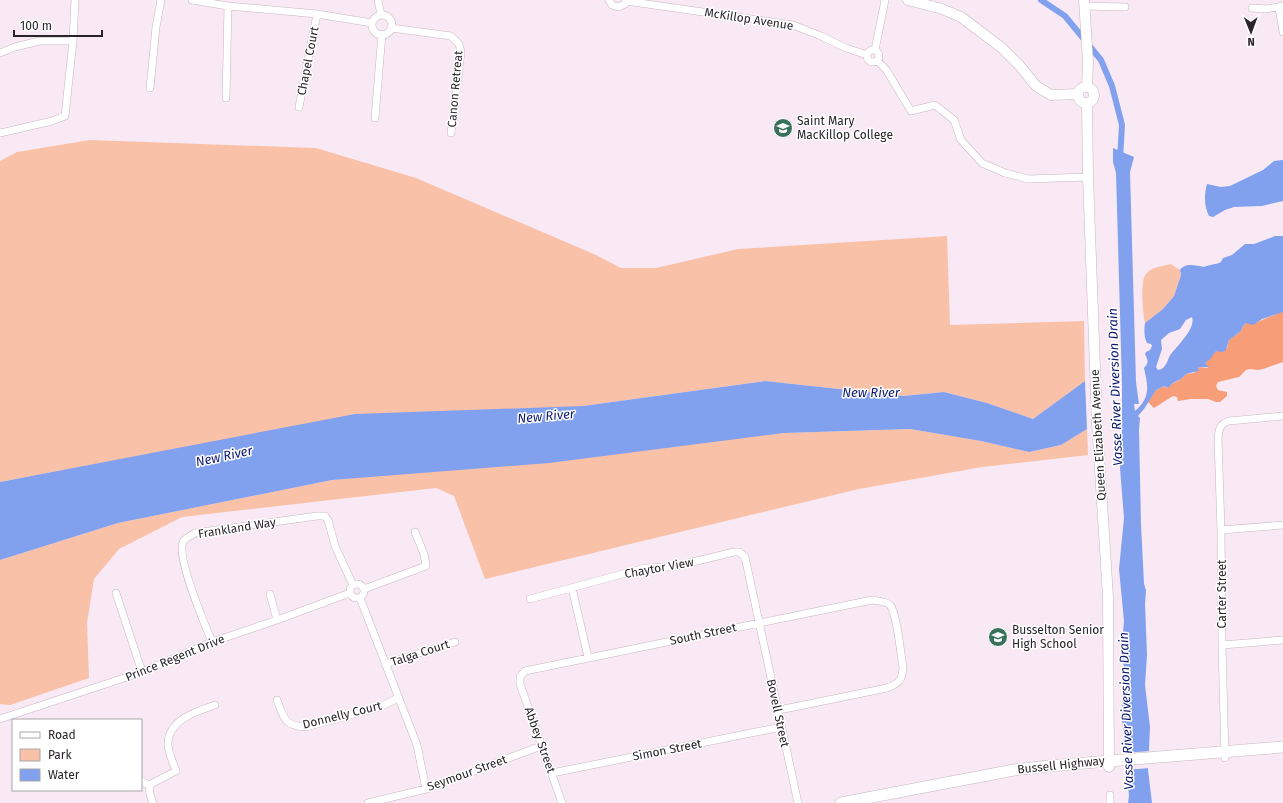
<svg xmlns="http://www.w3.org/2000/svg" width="1283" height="803" viewBox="0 0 1283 803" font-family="'Fira Sans',sans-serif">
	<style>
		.green { fill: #fac1a9 }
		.forest { fill: #f79d77 }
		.water { fill: #81a0ee; fill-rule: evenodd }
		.pier { fill: #f8e9f4 }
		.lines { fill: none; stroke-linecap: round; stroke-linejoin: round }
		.canal { stroke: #81a0ee; stroke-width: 6 }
		.street-casing { stroke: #c5b7c1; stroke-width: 8 }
		.secondary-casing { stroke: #c5b7c1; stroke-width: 11 }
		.primary-casing { stroke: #c5b7c1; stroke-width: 12 }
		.street { stroke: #fff; stroke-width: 7 }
		.secondary { stroke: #fff; stroke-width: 10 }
		.primary { stroke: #fff; stroke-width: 11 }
		.labels { text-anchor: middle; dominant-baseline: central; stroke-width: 3; stroke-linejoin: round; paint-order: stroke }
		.street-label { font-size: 12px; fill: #292428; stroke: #fff }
		.poi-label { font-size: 12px; fill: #292428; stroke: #fff; text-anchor: start }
		.water-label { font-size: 13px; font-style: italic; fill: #0b1871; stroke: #fff }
	</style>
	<rect width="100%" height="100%" fill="#f8e9f4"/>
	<!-- green -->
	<path class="green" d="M90,140L316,148L416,178L596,255L621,268H656L738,249L947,236L950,325L1084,321L1085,381L1033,419L987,403L944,392L903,396L765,381L583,406L149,454L0,482V161L17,152Z
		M1171,264L1180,270L1181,275L1174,296L1163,309L1145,323C1143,314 1139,279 1147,273C1152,267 1163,266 1171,264Z
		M910,429L981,441L1029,452L1061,445L1087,429L1088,455L982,467L859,489L485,579L454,496L436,488L182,517L119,549L94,579L87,623L89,678L10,705L0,704V560L118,523L332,480L784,433Z"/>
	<!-- forest -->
	<path class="forest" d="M1281,312H1283V362L1263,369L1258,370L1250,369L1246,370L1239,377L1218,382L1216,386L1218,390L1227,392V396L1220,402H1216L1208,399H1191L1178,401L1177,397L1173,396L1154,408L1148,402L1156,390L1164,386L1167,388C1175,380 1179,383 1186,374L1194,373L1199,367L1208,368L1205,363C1210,359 1212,352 1218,350L1223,352L1227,348L1229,340L1241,331L1243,326L1246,323H1255Z"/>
	<!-- water -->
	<path class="water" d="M1113,148L1134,157L1130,172L1136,382L1139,404H1134L1135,411C1151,397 1148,386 1144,368C1149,362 1148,361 1145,354L1146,352L1150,350L1152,346L1151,344L1147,343C1144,337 1144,330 1145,323L1163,309L1174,296L1181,275L1180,270C1186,262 1196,266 1204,267C1210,264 1215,265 1221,262L1223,258L1232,255L1245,244H1254L1275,236H1283V312L1262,319L1253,325L1246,323L1243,326L1241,331L1229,340L1226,350L1223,352L1216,351L1210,359L1205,363L1209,367H1199L1198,368L1199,371H1198L1186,374C1179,383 1175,379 1168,388L1164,386L1156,390L1144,409L1138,416L1140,418L1139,430L1141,525L1144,584L1146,590L1145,604L1147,655L1145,685L1150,727L1148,770L1152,803H1128L1129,796L1122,718V688L1124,667L1122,658V644L1124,621L1119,569L1124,518L1120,468L1122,440V384L1116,173L1113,162ZM1192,317C1196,328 1178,345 1171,354C1167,359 1167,369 1158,370L1156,367L1162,349L1161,340L1169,333L1180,329L1186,320Z
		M1283,160V201L1262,206L1234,207L1225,210L1213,217L1209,216C1204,206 1204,195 1207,184L1221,187L1230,186L1263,170L1274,161Z
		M765,381L903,396L944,392L987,403L1033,419L1085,381L1087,429L1061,445L1029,452L981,441L910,429L784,433L549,463L332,480L118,523L0,560V482L355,414L583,406Z"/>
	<!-- pier -->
	<path class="pier" d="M1151,751L1150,768L1125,770L1123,753Z"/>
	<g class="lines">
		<!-- canal -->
		<path class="canal" d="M1041,0L1065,16L1101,60L1112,86L1122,125L1120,159"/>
		<!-- street casing -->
		<g class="street-casing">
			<path id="street" d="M192,0L228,6L317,14L372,23
				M378,0L381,15
				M609,0L612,5L618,7L625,4L626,0
				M626,1L793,25L821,36L846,48L867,55
				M1084,6L1125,7
				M1279,7L1283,32
				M1252,8L1266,9L1283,6
				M372 25a10 10 0 1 1 20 0a10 10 0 1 1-20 0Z
				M391,28L451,36L459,44L461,52L451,133
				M867 56a6 6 0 1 1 12 0a6 6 0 1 1-12 0Z
				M875,50L885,0
				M0,53L15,47L39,41H73
				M878,61L887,71L911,111L935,105L954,120L961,140L982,163L1005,173L1028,179L1088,177
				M150,88L156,27L161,0
				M226,98L228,6
				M299,107L317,14
				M375,118L382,34
				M0,133L52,121L65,116L73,41L75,0
				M1221,530L1283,525
				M350 591a7 7 0 1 1 14 0a7 7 0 1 1-14 0Z
				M572,588L588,657
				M364,589L426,566L424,554L415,532
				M116,593L142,672
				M270,594L277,620
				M360,598L417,745L426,789
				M530,599L645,568L672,567L734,552H739L745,557L798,803
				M212,642C205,625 176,557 183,542C185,538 191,536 195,533L317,516H325L328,520L335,546L353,585
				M1222,645L1283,640
				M385,664L455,642
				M277,700C284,718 284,726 306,727L380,707L398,698
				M0,719L121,679L142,672L212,642L277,620L350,593
				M1225,758L1222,645L1221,530L1218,439C1219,430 1219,424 1229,421L1283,416
				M552,773L781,727
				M141,781L149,785
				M1110,795V803
				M153,803L150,794L149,785L176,771C173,762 168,753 168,744C168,720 197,711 215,705
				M368,803L426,789L541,746
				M562,803L520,684V677L525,671L872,600C877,601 886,601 890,605C897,613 901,656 903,668C902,681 899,683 887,688L779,710"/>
		</g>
		<!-- secondary casing -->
		<g class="secondary-casing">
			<path id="secondary" d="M908,0L942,9L961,17L1002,48L1020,66L1036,86L1051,95L1078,94
				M1084,0L1088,62L1087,86
				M1078 95a8 8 0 1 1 16 0a8 8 0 1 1-16 0Z
				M1087,103L1088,177L1097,423L1108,597L1109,767"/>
		</g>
		<!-- primary casing -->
		<g class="primary-casing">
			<path id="primary" d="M841,803L1014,770L1048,766L1283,747"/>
		</g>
		<!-- street -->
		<use href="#street" class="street"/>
		<!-- secondary -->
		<use href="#secondary" class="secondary"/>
		<!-- primary -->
		<use href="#primary" class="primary"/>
	</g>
	<!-- icons -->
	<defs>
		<g id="school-disc" transform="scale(1)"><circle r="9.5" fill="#38725a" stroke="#fff"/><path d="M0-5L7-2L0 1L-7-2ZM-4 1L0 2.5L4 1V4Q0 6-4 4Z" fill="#fff"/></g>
	</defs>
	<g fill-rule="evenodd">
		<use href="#school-disc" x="783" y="128"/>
		<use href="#school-disc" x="998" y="637"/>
	</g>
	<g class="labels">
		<!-- street labels -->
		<g class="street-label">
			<text transform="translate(749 19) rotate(9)">McKillop Avenue</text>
			<text transform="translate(308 61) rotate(-79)">Chapel Court</text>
			<text transform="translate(455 89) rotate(-85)">Canon Retreat</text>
			<text transform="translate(1098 435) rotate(-93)">Queen Elizabeth Avenue</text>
			<text transform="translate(237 528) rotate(-9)">Frankland Way</text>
			<text transform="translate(659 568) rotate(-10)">Chaytor View</text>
			<text transform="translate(1222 594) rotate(-90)">Carter Street</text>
			<text transform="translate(703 634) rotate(-12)">South Street</text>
			<text transform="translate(420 653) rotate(-18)">Talga Court</text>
			<text transform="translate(175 658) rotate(-22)">Prince Regent Drive</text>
			<text transform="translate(778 713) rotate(78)">Bovell Street</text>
			<text transform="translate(342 715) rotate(-14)">Donnelly Court</text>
			<text transform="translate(540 740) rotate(70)">Abbey Street</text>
			<text transform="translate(667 750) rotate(-11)">Simon Street</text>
			<text transform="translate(1061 765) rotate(-6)">Bussell Highway</text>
			<text transform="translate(467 773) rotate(-20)">Seymour Street</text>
		</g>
		<!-- poi labels -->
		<g class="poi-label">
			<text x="797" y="121">Saint Mary<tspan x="797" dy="14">MacKillop College</tspan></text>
			<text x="1012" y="630">Busselton Senior<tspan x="1012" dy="14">High School</tspan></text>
		</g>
		<!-- water labels -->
		<g class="water-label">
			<text transform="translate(1115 387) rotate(-92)">Vasse River Diversion Drain</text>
			<text x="871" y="392">New River</text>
			<text transform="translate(546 416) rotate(-5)">New River</text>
			<text transform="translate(224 456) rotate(-12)">New River</text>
			<text transform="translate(1126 711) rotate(-92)">Vasse River Diversion Drain</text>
		</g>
	</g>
	<!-- legend -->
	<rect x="12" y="719" width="130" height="72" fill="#ffffff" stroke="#a9a7a9"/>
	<rect x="20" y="732" width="20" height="6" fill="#ffffff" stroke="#a9a7a9"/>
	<text x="48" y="739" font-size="12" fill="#292428">Road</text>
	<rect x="20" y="749" width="20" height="12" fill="#fac1a9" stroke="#a9a7a9"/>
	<text x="48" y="759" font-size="12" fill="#292428">Park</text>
	<rect x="20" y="769" width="20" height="12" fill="#81a0ee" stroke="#a9a7a9"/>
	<text x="48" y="779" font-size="12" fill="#292428">Water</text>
	<!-- north arrow -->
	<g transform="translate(1251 32) rotate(179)" stroke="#ffffff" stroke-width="3" paint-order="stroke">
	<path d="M0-3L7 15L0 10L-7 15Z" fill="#292428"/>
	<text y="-6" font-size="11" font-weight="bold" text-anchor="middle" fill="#292428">N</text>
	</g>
	<!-- scale -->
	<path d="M14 30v6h88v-6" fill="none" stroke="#292428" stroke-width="2"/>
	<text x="20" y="30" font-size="12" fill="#292428" stroke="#ffffff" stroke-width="3" paint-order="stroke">100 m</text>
</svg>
